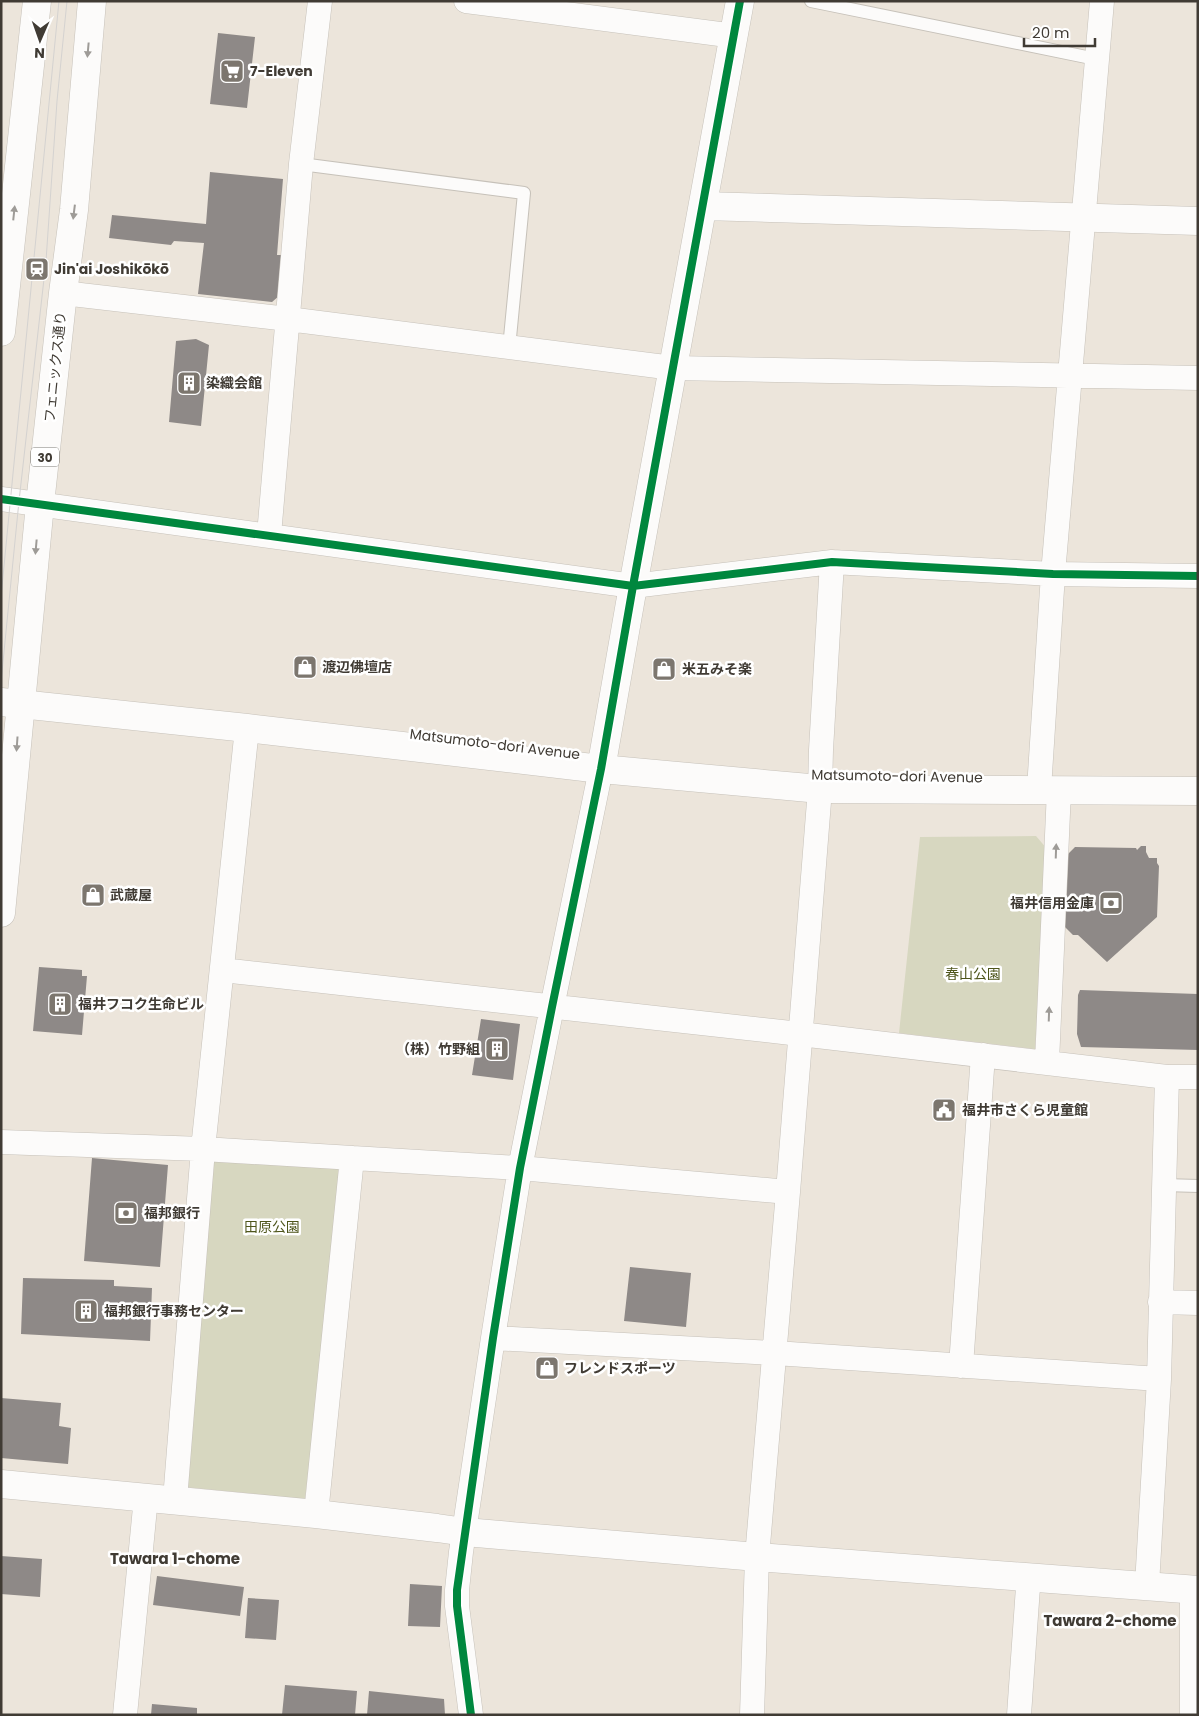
<svg xmlns="http://www.w3.org/2000/svg" width="1199" height="1716" viewBox="0 0 1199 1716" font-family="Poppins,'Noto Sans JP',sans-serif">
	<style>
		.green { fill: #d7d7c0 }
		.building { fill: #8e8987 }
		.lines { fill: none; stroke-linecap: round; stroke-linejoin: round }
		.lane-casing { stroke: #c6c1b9; stroke-width: 14 }
		.street-casing { stroke: #c6c1b9; stroke-width: 25 }
		.secondary-casing { stroke: #c6c1b9; stroke-width: 29 }
		.primary-casing { stroke: #c6c1b9; stroke-width: 29 }
		.lane { stroke: #fcfbfa; stroke-width: 12 }
		.street { stroke: #fcfbfa; stroke-width: 24 }
		.secondary { stroke: #fcfbfa; stroke-width: 28 }
		.primary { stroke: #fcfbfa; stroke-width: 28 }
		.tram { stroke: #d4d2d0; stroke-width: 1 }
		.cycleway-casing { stroke: #fff; stroke-width: 11 }
		.cycleway { stroke: #00873e; stroke-width: 8 }
		.oneway { fill: #9e9b97 }
		.labels { text-anchor: middle; dominant-baseline: central; stroke-width: 5; stroke-linejoin: round; paint-order: stroke }
		.shield { fill: #fff; stroke: #797671; stroke-width: 1 }
		.shield-label { font-size: 12px; font-weight: bold; fill: #403b34 }
		.poi-label { font-size: 14px; font-weight: bold; fill: #403b34; stroke: #fff; text-anchor: start }
		.street-label { font-size: 14px; fill: #403b34; stroke: #fff }
		.park-label { font-size: 14px; fill: #4e551b; stroke: #fff }
		.neighbourhood-label { font-size: 15px; font-weight: bold; fill: #403b34; stroke: #fff }
	</style>
	<rect width="100%" height="100%" fill="#ece5db"/>
	<!-- green -->
	<path class="green" d="M1036,836L1048,850L1035,1049L899,1033L920,837Z
		M212,1156L345,1164L305,1499L185,1487Z"/>
	<!-- building -->
	<path class="building" d="M218,33L255,37L247,108L210,104Z
		M210,172L283,179L277,255H283L279,296L272,302L198,294L204,243L174,241L171,245L109,238L112,215L206,224Z
		M196,339L209,345L201,426L169,422L176,341Z
		M1141,846H1146V852L1149,858H1157V863L1159,866L1157,917L1107,962L1078,935H1073L1064,926L1065,857L1075,847L1136,848L1137,850Z
		M39,967L82,970V976H87L82,1035L33,1031Z
		M1080,990L1198,994V1050L1081,1047L1077,1034L1078,995Z
		M481,1019L520,1024L513,1080L472,1075Z
		M92,1158L168,1165L160,1267L84,1261Z
		M630,1267L691,1273L686,1327L624,1321Z
		M23,1278L114,1280V1286L152,1288L150,1341L21,1334Z
		M1,1398L61,1403L59,1426L71,1428L68,1464L1,1458Z
		M1,1556L42,1559L40,1597L1,1594Z
		M157,1576L244,1587L240,1616L153,1605Z
		M410,1584L442,1586L440,1627L408,1626Z
		M248,1598L279,1600L276,1640L245,1638Z
		M285,1685L357,1691L355,1715H282Z
		M369,1691L444,1699L445,1715H367Z
		M152,1704L197,1708V1715H151Z"/>
	<g class="lines">
		<!-- lane casing -->
		<g class="lane-casing">
			<path id="lane" d="M811,1L1096,59
				M301,164L524,193L509,348
				M1164,1185L1198,1186"/>
		</g>
		<!-- street casing -->
		<g class="street-casing">
			<path id="street" d="M466,1L735,36
				M63,293L288,319L673,368L1198,378
				M1,499L633,586L832,562L1053,574L1198,576
				M269,535L301,164L320,1
				M1039,789L1053,574L1102,1
				M222,970L800,1034L1167,1077H1198
				M1047,1062L1059,790
				M1,1142L203,1149L520,1168L788,1192
				M1160,1302L1198,1303
				M493,1338L775,1353L1159,1379
				M961,1366L983,1055
				M175,1500L203,1149L247,728
				M316,1514L352,1158
				M1147,1585L1159,1379L1167,1077
				M1192,1589V1715
				M125,1715L146,1497
				M471,1715L457,1606V1590L461,1552L493,1338L520,1168L552,1007L601,769
				M752,1715L757,1557L788,1192L820,789L821,750L832,562
				M1019,1715L1028,1587L1026,1577"/>
		</g>
		<!-- secondary casing -->
		<g class="secondary-casing">
			<path id="secondary" d="M703,206L1198,221
				M1,702L247,728L601,769L820,789L1198,791
				M601,769L633,586L740,1
				M1,1484L316,1514L437,1528L465,1532L757,1557L1198,1590"/>
		</g>
		<!-- primary casing -->
		<g class="primary-casing">
			<path id="primary" d="M1,332L37,1
				M1,913L40,504L63,293L74,210L92,1"/>
		</g>
		<!-- lane -->
		<use href="#lane" class="lane"/>
		<!-- street -->
		<use href="#street" class="street"/>
		<!-- secondary -->
		<use href="#secondary" class="secondary"/>
		<!-- primary -->
		<use href="#primary" class="primary"/>
		<!-- tram -->
		<path class="tram" d="M1,597L59,1
			M1,682L19,501L46,261L57,101L67,1"/>
		<!-- cycleway casing -->
		<g class="cycleway-casing">
			<path id="cycleway" d="M1,499L633,586L832,562L1053,574L1198,576
				M471,1715L457,1606V1590L493,1338L520,1168L552,1007L601,769L633,586L740,1"/>
		</g>
		<!-- cycleway -->
		<use href="#cycleway" class="cycleway"/>
	</g>
	<!-- one-way arrows -->
	<defs><path id="oneway-solid" d="M-6-.8H1V-3.2L6.5 0L1 3.2V.8H-6Z" transform="scale(1.25)"/></defs>
	<g class="oneway">
		<use href="#oneway-solid" transform="translate(88 50) rotate(95)"/>
		<use href="#oneway-solid" transform="translate(74 212) rotate(97)"/>
		<use href="#oneway-solid" transform="translate(14 213) rotate(-84)"/>
		<use href="#oneway-solid" transform="translate(36 547) rotate(95)"/>
		<use href="#oneway-solid" transform="translate(17 744) rotate(94)"/>
		<use href="#oneway-solid" transform="translate(1056 851) rotate(-88)"/>
		<use href="#oneway-solid" transform="translate(1049 1014) rotate(-88)"/>
	</g>
	<!-- icons -->
	<defs>
		<g id="supermarket-square" transform="scale(1.25)"><rect x="-9" y="-9" width="18" height="18" rx="4" fill="#7c766e" stroke="#fff"/><path d="M-6-5.5h2.5l.6 2H6L4.5 2H-2.5L-4.4-4H-6ZM-1.5 3.2a1.3 1.3 0 1 0 .1 0ZM3 3.2a1.3 1.3 0 1 0 .1 0Z" fill="#fff"/></g>
		<g id="station-square" transform="scale(1.25)"><rect x="-9" y="-9" width="18" height="18" rx="4" fill="#7c766e" stroke="#fff"/><path d="M-3-6H3Q5-6 5-4V2Q5 4 3 4L4.5 6H3L1.5 4h-3L-3 6H-4.5L-3 4Q-5 4-5 2V-4Q-5-6-3-6ZM-3.5-4v3h7v-3ZM-3.5 1v1.5H-2V1ZM2 1v1.5H3.5V1Z" fill="#fff"/></g>
		<g id="building-square" transform="scale(1.25)"><rect x="-9" y="-9" width="18" height="18" rx="4" fill="#7c766e" stroke="#fff"/><path d="M-4-6H4V6H1V3H-1V6H-4ZM-2.5-4.3h1.7v1.8h-1.7ZM.8-4.3h1.7v1.8H.8ZM-2.5-1h1.7V.8h-1.7ZM.8-1h1.7V.8H.8Z" fill="#fff"/></g>
		<g id="shop-square" transform="scale(1.25)"><rect x="-9" y="-9" width="18" height="18" rx="4" fill="#7c766e" stroke="#fff"/><path d="M-5-2.5h2.3a2.7 3.5 0 0 1 5.4 0H5L5.5 6h-11ZM-1.5-2.5h3a1.5 2.3 0 0 0-3 0Z" fill="#fff"/></g>
		<g id="bank-square" transform="scale(1.25)"><rect x="-9" y="-9" width="18" height="18" rx="4" fill="#7c766e" stroke="#fff"/><path d="M-6-4H6V4H-6ZM0-2.3a2.3 2.3 0 1 0 0 4.6a2.3 2.3 0 1 0 0-4.6Z" fill="#fff"/></g>
		<g id="civic-square" transform="scale(1.25)"><rect x="-9" y="-9" width="18" height="18" rx="4" fill="#7c766e" stroke="#fff"/><path d="M-.6-6.5H3V-4.5H.6V-3L4-1V1h2V6H-6V1h2V-1L-.6-3ZM-1.2 2.5V6h2.4V2.5Z" fill="#fff"/></g>
	</defs>
	<g fill-rule="evenodd">
		<use href="#supermarket-square" x="232" y="71"/>
		<use href="#station-square" x="37" y="269"/>
		<use href="#building-square" x="189" y="383"/>
		<use href="#shop-square" x="305" y="667"/>
		<use href="#shop-square" x="664" y="669"/>
		<use href="#shop-square" x="93" y="895"/>
		<use href="#bank-square" x="1111" y="903"/>
		<use href="#building-square" x="60" y="1004"/>
		<use href="#building-square" x="497" y="1049"/>
		<use href="#civic-square" x="944" y="1110"/>
		<use href="#bank-square" x="126" y="1213"/>
		<use href="#building-square" x="86" y="1311"/>
		<use href="#shop-square" x="547" y="1368"/>
	</g>
	<g class="labels">
		<!-- shield labels -->
		<rect class="shield" x="31" y="447.5" width="28" height="19" rx="4"/>
		<g class="shield-label">
			<text x="45" y="457">30</text>
		</g>
		<!-- poi labels -->
		<g class="poi-label">
			<text x="250" y="71">7-Eleven</text>
			<text x="54" y="269">Jin'ai Joshikōkō</text>
			<text x="206" y="383">染織会館</text>
			<text x="322" y="667">渡辺佛壇店</text>
			<text x="682" y="669">米五みそ楽</text>
			<text x="110" y="895">武蔵屋</text>
			<text x="1094" y="903" text-anchor="end">福井信用金庫</text>
			<text x="78" y="1004">福井フコク生命ビル</text>
			<text x="480" y="1049" text-anchor="end">（株）竹野組</text>
			<text x="962" y="1110">福井市さくら児童館</text>
			<text x="144" y="1213">福邦銀行</text>
			<text x="104" y="1311">福邦銀行事務センター</text>
			<text x="564" y="1368">フレンドスポーツ</text>
		</g>
		<!-- street labels -->
		<g class="street-label">
			<text transform="translate(55 367) rotate(-84)">フェニックス通り</text>
			<text transform="translate(495 744) rotate(7)">Matsumoto-dori Avenue</text>
			<text transform="translate(897 776) rotate(1)">Matsumoto-dori Avenue</text>
		</g>
		<!-- park labels -->
		<g class="park-label">
			<text x="973" y="974">春山公園</text>
			<text x="272" y="1227">田原公園</text>
		</g>
		<!-- neighbourhood labels -->
		<g class="neighbourhood-label">
			<text x="175" y="1558">Tawara 1-chome</text>
			<text x="1110" y="1620">Tawara 2-chome</text>
		</g>
	</g>
	<!-- border -->
	<rect width="1199" height="1716" fill="none" stroke="#403b34" stroke-width="5"/>
	<!-- north arrow -->
	<g transform="translate(40 40) rotate(182)" stroke="#ffffff" stroke-width="4" paint-order="stroke">
	<path d="M0-4L9 19L0 12L-9 19Z" fill="#403b34"/>
	<text y="-8" font-size="14" font-weight="bold" text-anchor="middle" fill="#403b34">N</text>
	</g>
	<!-- scale -->
	<path d="M1024 38v8h71v-8" fill="none" stroke="#403b34" stroke-width="2.5"/>
	<text x="1032" y="38" font-size="15" fill="#403b34" stroke="#ffffff" stroke-width="4" paint-order="stroke">20 m</text>
</svg>
